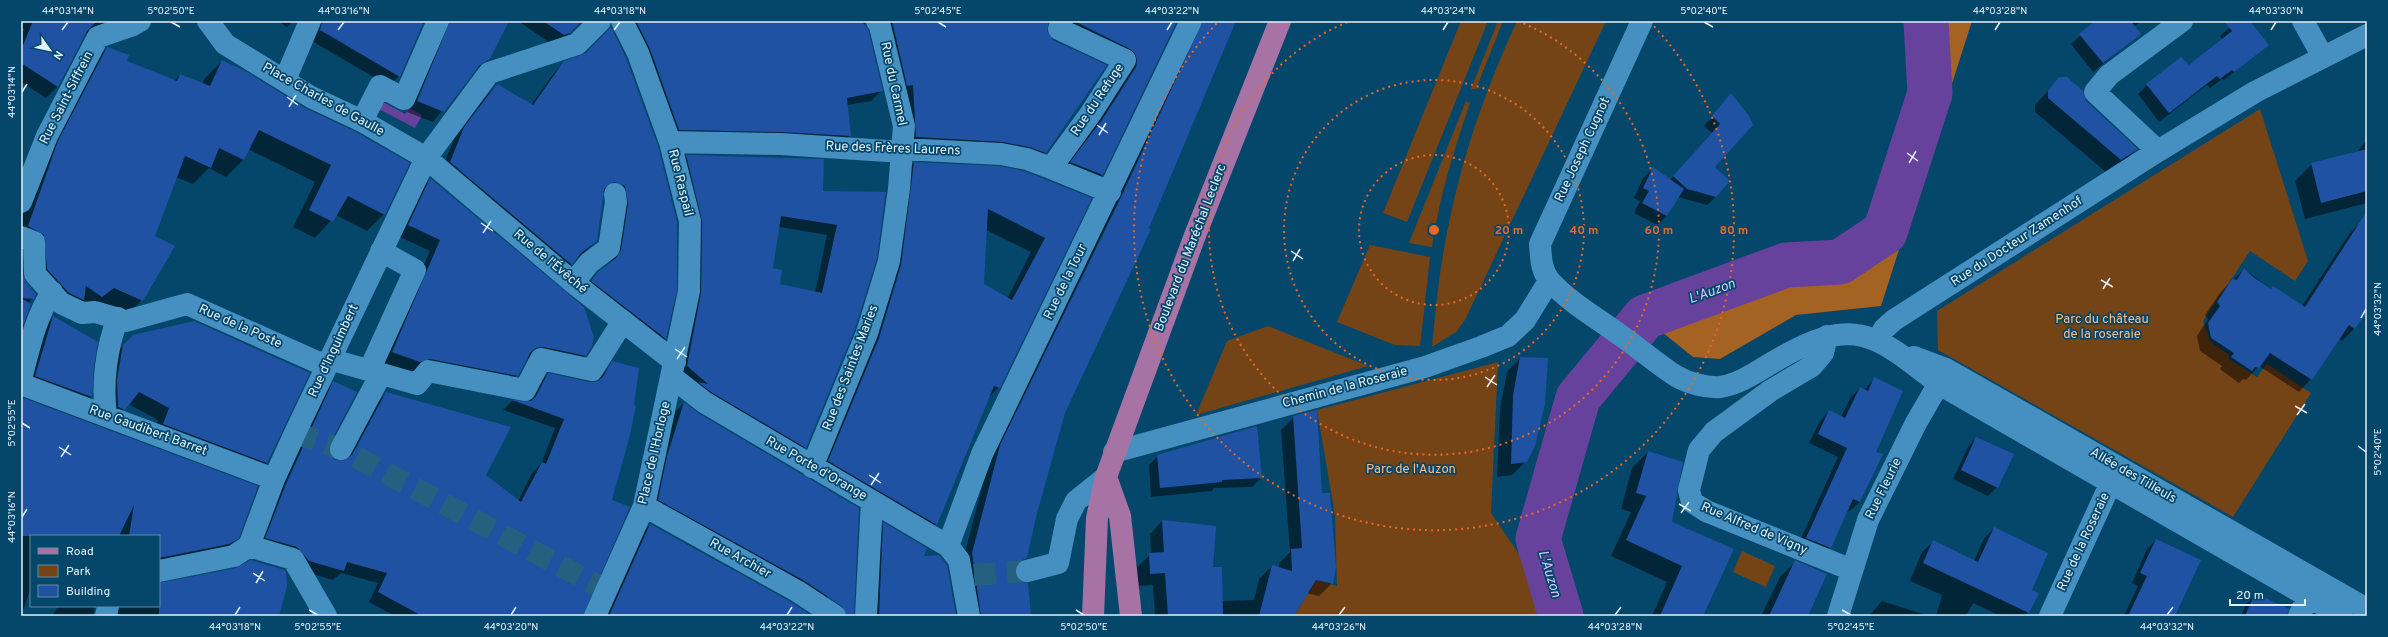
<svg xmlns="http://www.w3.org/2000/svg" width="2388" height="637" viewBox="0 0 2388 637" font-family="Overpass,sans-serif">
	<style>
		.green { fill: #754416 }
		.forest { fill: #a46223 }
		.water { fill: #67429d }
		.shadow { fill: #0007; fill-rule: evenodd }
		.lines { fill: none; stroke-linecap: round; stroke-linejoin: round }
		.river { stroke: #67429d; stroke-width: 45 }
		.building { fill: #1f52a3; fill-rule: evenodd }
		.minor-tunnel { stroke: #266080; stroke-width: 22; stroke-dasharray: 22 11; stroke-linecap: butt }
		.minor { stroke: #4590c1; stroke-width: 22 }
		.major { stroke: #a773a5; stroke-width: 22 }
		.ticks { fill: none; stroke: #e3f1fc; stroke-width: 1.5 }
		.ring { fill: none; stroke: #e86824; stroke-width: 2; stroke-dasharray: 2 4 }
		.labels { text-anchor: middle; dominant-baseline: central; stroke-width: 3.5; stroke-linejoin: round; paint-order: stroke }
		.street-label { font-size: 13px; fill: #e3f1fc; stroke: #05476a }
		.park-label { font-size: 13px; fill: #febb85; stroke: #05476a }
		.water-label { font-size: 14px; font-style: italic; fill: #d7c7f8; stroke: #05476a }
		.centre { fill: #e86824; stroke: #05476a; stroke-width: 2 }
		.ring-label { font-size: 12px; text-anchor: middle; font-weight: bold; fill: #e86824; stroke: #05476a; stroke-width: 3.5; stroke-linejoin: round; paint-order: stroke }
		.neatline { fill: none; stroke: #e3f1fc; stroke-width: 1.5 }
		.ticks-label { font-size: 10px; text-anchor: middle; fill: #e3f1fc }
	</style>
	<rect width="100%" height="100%" fill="#05476a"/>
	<!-- green -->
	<path class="green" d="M1461,21H1488L1407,222L1383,213Z
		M1498,21H1503L1476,89H1471Z
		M1517,21H1606L1465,320L1456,332L1432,347C1436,305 1440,264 1449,223C1463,153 1487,86 1517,21Z
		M1466,101L1470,103C1454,150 1439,198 1432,247L1409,243Z
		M2260,109L2308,261L2295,281L2250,251L2203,321L2210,341L2229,355V359L2257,377L2267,364L2311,393L2233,517L1938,350L1937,311Z
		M1370,245L1430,257L1420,346L1395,345L1337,322Z
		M1268,326L1368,366L1196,415L1227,341Z
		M1498,362L1491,513L1529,569L1544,616H1294L1316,580L1337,586L1335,515L1317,410Z
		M1742,551L1775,566L1766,587L1733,572Z"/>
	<!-- forest -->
	<path class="forest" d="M1934,21H1972L1881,306L1796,315L1720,359L1693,357L1652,324L1785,275L1846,270L1892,238L1939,90Z"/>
	<!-- water -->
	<path class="water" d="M381,101L405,114L409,108L422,115L415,128L377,108Z"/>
	<!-- shadow -->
	<path class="shadow" d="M21,21H123L79,36L83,37L57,87L46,98L21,82V36L24,29L21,28Z
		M278,21H293L287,27Z
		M306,21H423L399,76L389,86L310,40Z
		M432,21H508L490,59L472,73L433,122L407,112L440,37Z
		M518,21H583L559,43L553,45Z
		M616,21H864L882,90L871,101L847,105L850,136L840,146L669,140Z
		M875,21H1048L1046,30L1048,37L1105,66L1046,152L1035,163L906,147Z
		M1056,21H1176L1102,175L1091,185L1061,173L1126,78Z
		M1187,21H1234L1064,413L1035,517L1026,558L1014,569L1031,616H971L962,564L990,456Z
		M2097,21H2141L2134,27L2139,34L2093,72L2071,44Z
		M2237,21H2249L2267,45L2224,80L2222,79L2210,88L2207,85L2159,122L2138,94L2147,85L2189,66L2223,40L2220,36Z
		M107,48L126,62L174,81L180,75L202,84L205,78L222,61L384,214L367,231L336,215L315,238L293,227L315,182L248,149L243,160L226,177L209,168L193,184L176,177L154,236L142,300L125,317L52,310L31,286L28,252L21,249V212L90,65Z
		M565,62L676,290L665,339L655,349L588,284L611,261L618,215L615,196L602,191L596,241L561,274L440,173L454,139L487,95L497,85L531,105L554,73Z
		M2060,78L2136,149L2123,163L2107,173L2035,112V105Z
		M1731,95L1714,167L1716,197L1707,205L1678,197L1667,216L1657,225L1634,213L1640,201L1634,198L1643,178L1653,169L1670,180L1712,133L1704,126Z
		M2367,140V203L2305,219L2295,181L2312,164L2356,153Z
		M687,156L822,192L876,258L805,447L795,458L677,376L691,304L676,166ZM779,227L827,235L815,293L778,285L771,269Z
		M914,163L1090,199L999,387L988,398L936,524L921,539L814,476L864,353L899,178ZM986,230L1031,252L1007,299L983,285Z
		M430,179L585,355L575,366L527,358L517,375L507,386L419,369L409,372L382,362L430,251L398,236L420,190Z
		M2361,222L2367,225V309L2354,329L2342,341L2339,339L2311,379L2299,392L2259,366L2246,380L2243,379L2239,383L2220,369L2222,366L2200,351L2197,336L2208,319L2205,315L2220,293L2244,269L2271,289L2302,306L2349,234Z
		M21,257L22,275L33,298L28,303L21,328Z
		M53,318L93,365L91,397L83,406L27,385L45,326Z
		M133,336L267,463L254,475L152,436L158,420L128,404L112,421L111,358Z
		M1520,358L1526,461L1512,475L1497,477L1500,409L1507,372Z
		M613,362L611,501L582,616H395L369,602L378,583L341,573L333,580L299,570L256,548L276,495L324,392L334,382L328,450L334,461L342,462L345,460L376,403L386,394L518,501L532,473L541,464L555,428L503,410L512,401L529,402L538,384L548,374L589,383H596Z
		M1875,378V452L1881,455L1860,502L1850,511L1848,510L1830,547L1821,557L1797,547L1838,457L1809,443L1820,421L1829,411L1841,417L1851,397L1860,388L1864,390Z
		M21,398L238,537L226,549L159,567V536H31V588L21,616Z
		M684,403L697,414L858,509L853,616H842L845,564L835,563L828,596L819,605L794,589L650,509L659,466L675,412Z
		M1294,417L1321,494L1332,583L1319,596L1307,593L1293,616H1155L1153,585L1138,586L1137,567L1151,554L1150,534L1162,521L1211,568L1222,601L1254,600L1259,579L1272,566L1279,568V563L1290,552L1281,430Z
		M1976,438L1997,487L1988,496L1953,479L1968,447Z
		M1648,452L1671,522L1702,616H1652L1667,582L1611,556L1631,512L1621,509L1632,468Z
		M1158,456L1261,478L1252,487L1214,488L1212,491L1151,497L1149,465Z
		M884,524L923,557L955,616H870L875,532Z
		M650,525L810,616H604L640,535Z
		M1994,528L2031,590L2028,612L2025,616H2001L1973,603L1966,616H1936L1942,595L1910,581L1922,552L1934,541L1974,561L1983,540Z
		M2156,540L2158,616H2124L2138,586L2132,583L2147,549Z
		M1795,562L1807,616H1761L1780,577Z
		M159,584L278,616H108L100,606H159Z
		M2256,595L2276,616H2241L2246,604Z
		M1882,601L1929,616H1869Z
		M58,606H95L93,616H52Z"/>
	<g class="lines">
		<!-- river -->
		<path class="river" d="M1561,616L1538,539L1578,398L1645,317L1786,265L1840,262L1885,232L1930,93L1926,21"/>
	</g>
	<!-- building -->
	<path class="building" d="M33,21H97L87,31L58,87L21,63V50Z
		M322,21H424L400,77L320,30Z
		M450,21H509L490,59L479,66L444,112L417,101Z
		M543,21H582L570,33L564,35Z
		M636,21H862L868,29L883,91L847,98L851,136L781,132L679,130L650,49Z
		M892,21H1049L1047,31L1053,40L1107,65L1046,153L1029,147L1003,142L916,137L913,85L907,86Z
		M1074,21H1177L1103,175L1070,162L1102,120L1136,67L1137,60L1135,53L1130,49Z
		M1203,21H1236L1149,228L1151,229L1065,413L1036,517L1027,558L1019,562L1015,568L1018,579L1028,583L1031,616H981L972,553L1000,445L1121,197Z
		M2095,21H2131L2141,34L2103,63L2079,34Z
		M2224,21H2250L2269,45L2234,72L2232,70L2220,79L2217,76L2169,113L2146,84L2181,57L2189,65L2232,31Z
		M611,27L626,58L658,146L677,222V290L666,339L591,281L598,272L616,258L621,250L628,204L625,186L614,182L604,189L597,241L581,253L572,265L450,162L464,127L497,84L533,105L564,61L586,53Z
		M107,47L129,55L127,61L177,81L180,74L210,86L222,60L249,73L305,108L356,132L410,163L385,215L348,196L333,222L309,210L331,165L259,130L244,160L219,148L211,168L185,156L155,236L175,246L143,301L114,288L102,297L86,286L84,300L69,293L47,269L44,235L28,226L58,141Z
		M2059,77H2067L2083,91L2086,101L2138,149L2121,160L2048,98V91Z
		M1731,93L1749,116L1753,125L1715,167L1730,181L1716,197L1687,189L1673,176L1720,124L1712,116Z
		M2367,149V191L2321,203L2311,163Z
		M686,155L824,159L823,191L886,192L877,258L855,329L806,448L711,392L698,382L708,384L687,366L701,293L702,221ZM781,216L837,225L822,293L780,284L782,270L773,268Z
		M914,162L999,166L1024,171L1092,198L1000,388L994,386L937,525L828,461L879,338L901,265ZM988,209L1045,238L1012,300L984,284Z
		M1653,167L1684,189L1667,216L1642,203L1649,191L1643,188Z
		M430,178L584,307L594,337L592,346L586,356L544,347L536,348L530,353L518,376L430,359L420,362L392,352L440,240L408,225Z
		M2367,211V311L2355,329L2349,325L2312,380L2270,353L2259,368L2255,367L2252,371L2231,357L2234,353L2211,338L2208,323L2220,306L2217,302L2232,279L2237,280L2244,268L2252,276L2271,289L2273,286L2305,307Z
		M21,250L23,275L26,282L36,294L34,299L21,298Z
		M21,298L31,304L21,331Z
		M53,316L98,342L94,365L92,397L35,376Z
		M194,321L310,373L267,463L163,424L169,408L139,392L125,410L118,407L117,379L123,345L133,335Z
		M1520,357L1548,358L1545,404L1535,446L1527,462L1511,464L1513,395Z
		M612,361L639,368L634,405L636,406L630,435L612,500L630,507L583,616H422L378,592L387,573L347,562L344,571L309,561L297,547L265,538L286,484L333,381L357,392L330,443L329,450L335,460L342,461L352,455L386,392L511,427L486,475L521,502L542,462L546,464L564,419L512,400L531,401L536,396L548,373L589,382H596L603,377Z
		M1874,377L1903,391L1876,452L1883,454L1860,502L1853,499L1831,548L1806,538L1847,448L1818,434L1829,410L1845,418L1860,387L1868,391Z
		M21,397L258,486L239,538L229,544L159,558V536H129L134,505L119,536H21Z
		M684,402L698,413L859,508L854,616H847L842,606L803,580L658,500L667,456Z
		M1317,410L1322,493H1330L1336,567L1333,584L1316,580L1294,616H1259L1272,565L1292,571L1291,549L1302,548L1293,416Z
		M1257,426L1262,478L1222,480V482L1160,488L1157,455Z
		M1976,437L2014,454L1998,488L1961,470Z
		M1648,451L1683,462L1672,522L1734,549L1703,616H1660L1682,566L1626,540L1646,496L1636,493Z
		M1162,520L1216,526L1213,567H1222L1223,616H1168L1165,573L1150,574L1149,553L1164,552Z
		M883,522L927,548L924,556L939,555L947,565L956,616H879Z
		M650,524L791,602L812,616H609Z
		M1994,527L2048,553L2032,590L2039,593L2029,613L1923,563L1933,540L1978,562Z
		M2156,539L2201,560L2175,616H2128L2147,576L2140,573Z
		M251,560L285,570L286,572L287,586L279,616H159V583L236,568Z
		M1795,560L1827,574L1808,616H1769Z
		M2255,593L2289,609L2287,616H2245Z"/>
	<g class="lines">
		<!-- minor-tunnel -->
		<path class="minor-tunnel" d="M295,433L341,449L606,590
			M974,575L1027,571"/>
		<!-- minor -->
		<path class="minor" d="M208,21L225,44L311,97L362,121L426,158L575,284L675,362
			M1642,21L1540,244C1541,258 1541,271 1550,281C1569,302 1597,318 1620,335C1639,348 1657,364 1676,376C1688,383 1706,388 1720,387C1740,384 1758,371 1775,361C1853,315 1873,332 1939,384L2342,616
			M2303,21L2323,57
			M285,80L310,21
			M362,121L380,86L404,99L438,21
			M670,142L781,144L887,151L903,149L1001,154L1027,159L1051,168L1110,192
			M2158,151L2095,92L2109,75L2182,21
			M1051,168L1091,113L1125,60L1059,29L1062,21
			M21,202L47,136L98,37L133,25L140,21
			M21,237L34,242L35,274L61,303L82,313L95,312L126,321L187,304L326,366
			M574,282L589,263L609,248L616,202L615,194
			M1827,336L1823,353L1812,366L1770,391L1714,432L1699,450L1689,490L1692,502L1706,511L1852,570
			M1877,341L1884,329L1894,320L2158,151L2255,92L2367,35
			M1914,357L1946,369L2367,609
			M329,359L417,384L428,371L525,390L541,359L592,370L623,321
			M369,371L415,270L381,251
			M672,377L704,402L948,546L959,560L969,616
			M21,379C29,349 35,318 52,292
			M21,384L274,479
			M106,415C102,384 106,348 118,318
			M341,449L381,374
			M1114,452L1425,367L1481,347L1508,336L1525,320L1549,281
			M812,467L867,333L889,261L899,189L904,126L879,22L877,21
			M644,506L797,591L835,616
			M249,546L274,479L295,433L426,158L489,73L577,44L600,21
			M249,546L293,559L326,616
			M948,546L982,454L1191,21
			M159,571L234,556L249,546
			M1027,571L1058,563L1067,519L1076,501L1106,477
			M106,616L108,606
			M595,616L644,506L689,291L690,221L670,142L638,53L622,21
			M866,616L872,501
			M1838,616L1868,520L1916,423L1946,371
			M2050,616L2107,491L2119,471
			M2299,616L2314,584"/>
		<!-- major -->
		<path class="major" d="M1106,477L1120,516L1131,616
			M1093,616L1097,518L1106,477L1194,238L1280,21"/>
	</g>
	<!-- ticks -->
	<path class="ticks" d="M171,22L180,27M938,22L946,27M1704,22L1713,27M62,30L68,22M338,30L344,22M614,30L620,22M1167,30L1172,22M1443,30L1448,22M1995,30L2000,22M2271,30L2276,22M22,92L27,84M287,97L298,105M289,107L296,95M1097,125L1108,133M1099,135L1106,123M1907,153L1918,161M1909,163L1916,151M481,223L493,231M483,233L491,221M1291,251L1303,259M1293,261L1300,249M2101,280L2113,287M2103,289L2110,278M2361,318L2366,309M675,349L687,357M677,359L685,347M1485,377L1497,385M1487,387L1495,375M2295,406L2307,413M2297,415L2305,404M22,423L30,428M2358,446L2366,452M59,447L71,455M61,457L69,445M869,475L881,483M871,485L879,473M1679,504L1691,511M1681,513L1689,502M22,517L27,509M253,573L265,581M256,583L263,571M309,610L318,615M1076,610L1084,615M1842,610L1851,615M235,615L240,607M511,615L516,607M787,615L792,607M1339,615L1345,607M1615,615L1621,607M2167,615L2173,607"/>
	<!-- distance rings -->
	<g class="ring">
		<circle cx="1434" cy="230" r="75"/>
		<circle cx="1434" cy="230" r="150"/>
		<path d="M1518 21A225 225 0 1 1 1350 21"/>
		<path d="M1650 22A300 300 0 1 1 1218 22"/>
	</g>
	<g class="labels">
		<!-- street labels -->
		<g class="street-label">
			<text transform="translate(893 84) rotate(78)">Rue du Carmel</text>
			<text transform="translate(67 98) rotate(-63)">Rue Saint-Siffrein</text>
			<text transform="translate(323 100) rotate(29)">Place Charles de Gaulle</text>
			<text transform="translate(1098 100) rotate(-56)">Rue du Refuge</text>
			<text transform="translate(893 149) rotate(2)">Rue des Frères Laurens</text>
			<text transform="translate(1583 150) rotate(-65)">Rue Joseph Cugnot</text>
			<text transform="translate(680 183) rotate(76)">Rue Raspail</text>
			<text transform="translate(2017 242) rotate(-33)">Rue du Docteur Zamenhof</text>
			<text transform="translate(1191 248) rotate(-69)">Boulevard du Maréchal Leclerc</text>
			<text transform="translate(550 262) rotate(40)">Rue de l'Évêché</text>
			<text transform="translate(1066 282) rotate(-64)">Rue de la Tour</text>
			<text transform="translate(240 327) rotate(24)">Rue de la Poste</text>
			<text transform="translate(334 351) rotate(-65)">Rue d'Inguimbert</text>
			<text transform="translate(851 368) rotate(-69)">Rue des Saintes Maries</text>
			<text transform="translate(1345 388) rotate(-15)">Chemin de la Roseraie</text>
			<text transform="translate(148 431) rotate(20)">Rue Gaudibert Barret</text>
			<text transform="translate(655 453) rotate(-77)">Place de l'Horloge</text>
			<text transform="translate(816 469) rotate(30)">Rue Porte d'Orange</text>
			<text transform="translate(2133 476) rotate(30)">Allée des Tilleuls</text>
			<text transform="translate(1884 489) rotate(-64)">Rue Fleurie</text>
			<text transform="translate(1754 529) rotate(23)">Rue Alfred de Vigny</text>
			<text transform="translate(2084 542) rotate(-65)">Rue de la Roseraie</text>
			<text transform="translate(740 559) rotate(29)">Rue Archier</text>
		</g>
		<!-- park labels -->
		<g class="park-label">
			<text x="2102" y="320">Parc du château<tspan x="2102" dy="15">de la roseraie</tspan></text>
			<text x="1411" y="470">Parc de l'Auzon</text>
		</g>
		<!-- water labels -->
		<g class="water-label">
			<text transform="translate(1712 292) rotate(-20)">L'Auzon</text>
			<text transform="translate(1549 574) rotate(73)">L'Auzon</text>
		</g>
	</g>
	<circle cx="1434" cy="230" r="6" class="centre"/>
	<g class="ring-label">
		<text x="1509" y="234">20 m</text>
		<text x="1584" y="234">40 m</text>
		<text x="1659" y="234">60 m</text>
		<text x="1734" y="234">80 m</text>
	</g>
	<!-- border -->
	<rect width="2388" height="637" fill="none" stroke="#05476a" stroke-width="44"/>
	<!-- legend -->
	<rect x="30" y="535" width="130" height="72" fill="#05476a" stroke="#5e8ba4"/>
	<rect x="38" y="548" width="20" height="6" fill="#a773a5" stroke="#5e8ba4"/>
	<text x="66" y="555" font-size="12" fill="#e3f1fc">Road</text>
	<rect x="38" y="565" width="20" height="12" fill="#754416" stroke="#5e8ba4"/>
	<text x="66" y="575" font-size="12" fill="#e3f1fc">Park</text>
	<rect x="38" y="585" width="20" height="12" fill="#1f52a3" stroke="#5e8ba4"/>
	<text x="66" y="595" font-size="12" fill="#e3f1fc">Building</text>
	<!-- north arrow -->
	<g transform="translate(50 50) rotate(123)" stroke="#05476a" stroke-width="3" paint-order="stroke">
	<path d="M0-3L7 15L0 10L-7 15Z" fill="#e3f1fc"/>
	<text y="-6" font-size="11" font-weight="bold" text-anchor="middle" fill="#e3f1fc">N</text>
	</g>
	<!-- scale -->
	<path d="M2230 599v6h75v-6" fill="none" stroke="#e3f1fc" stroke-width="2"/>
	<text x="2236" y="599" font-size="12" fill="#e3f1fc" stroke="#05476a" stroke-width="3" paint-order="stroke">20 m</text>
	<rect x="22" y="22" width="2344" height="593" class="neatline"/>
	<g class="ticks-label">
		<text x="68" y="14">44°03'14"N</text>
		<text x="171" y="14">5°02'50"E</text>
		<text x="344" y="14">44°03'16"N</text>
		<text x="620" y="14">44°03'18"N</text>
		<text x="938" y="14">5°02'45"E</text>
		<text x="1172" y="14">44°03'22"N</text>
		<text x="1448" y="14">44°03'24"N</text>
		<text x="1704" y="14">5°02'40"E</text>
		<text x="2000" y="14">44°03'28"N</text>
		<text x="2276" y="14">44°03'30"N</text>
		<text transform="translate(11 92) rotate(-90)" y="4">44°03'14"N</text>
		<text transform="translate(2377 309) rotate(-90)" y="4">44°03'32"N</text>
		<text transform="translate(11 423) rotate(-90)" y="4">5°02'55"E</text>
		<text transform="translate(2377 452) rotate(-90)" y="4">5°02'40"E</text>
		<text transform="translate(11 517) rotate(-90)" y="4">44°03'16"N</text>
		<text x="235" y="630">44°03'18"N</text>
		<text x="318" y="630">5°02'55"E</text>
		<text x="511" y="630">44°03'20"N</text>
		<text x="787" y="630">44°03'22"N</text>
		<text x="1084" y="630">5°02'50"E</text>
		<text x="1339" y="630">44°03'26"N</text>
		<text x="1615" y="630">44°03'28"N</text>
		<text x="1851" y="630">5°02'45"E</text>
		<text x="2167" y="630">44°03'32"N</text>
	</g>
</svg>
